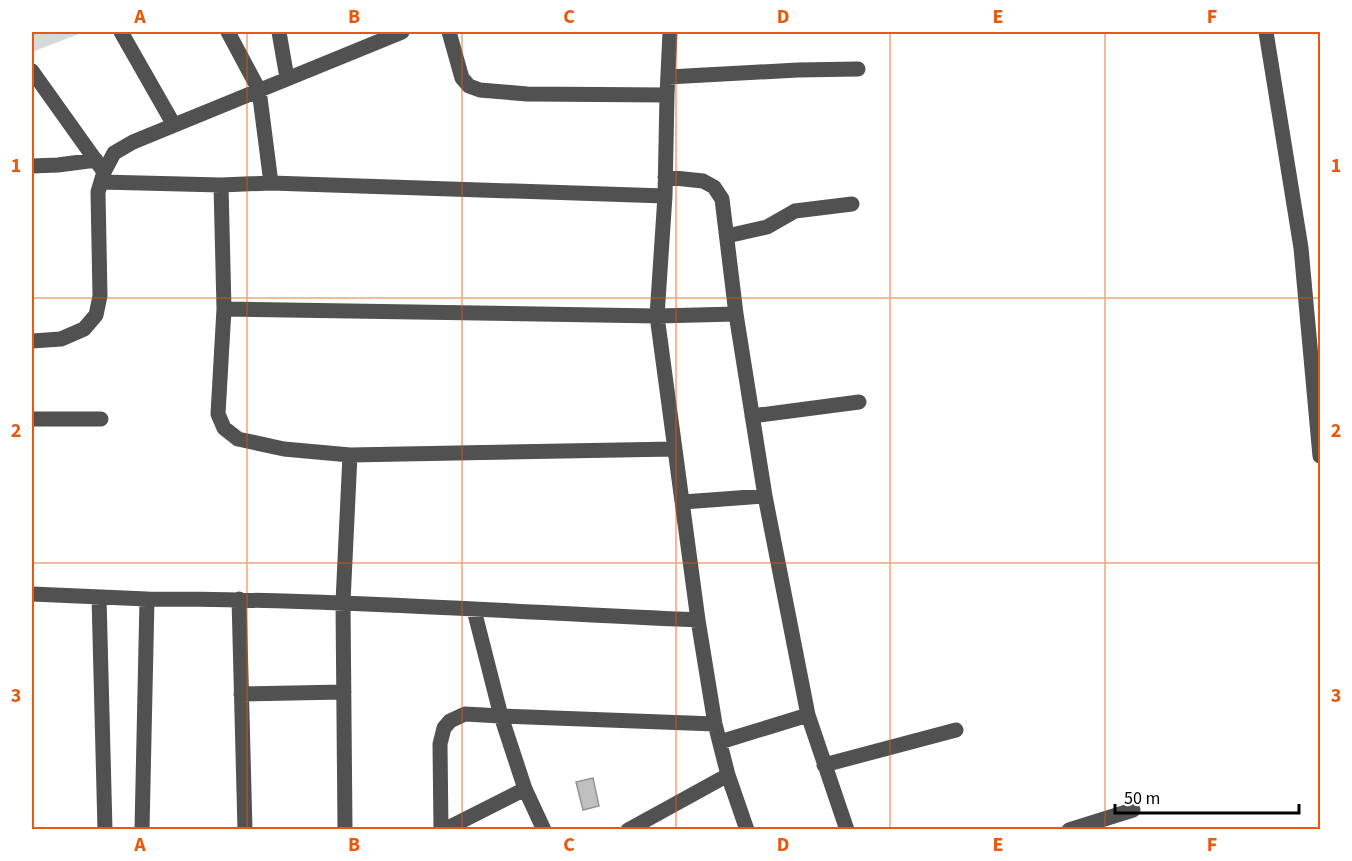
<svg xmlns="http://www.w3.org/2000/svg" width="1352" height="861" viewBox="0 0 1352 861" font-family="'Source Sans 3',sans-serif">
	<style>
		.green { fill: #d8d8d8 }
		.building { fill: #c0c0c0; stroke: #959595; stroke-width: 1.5 }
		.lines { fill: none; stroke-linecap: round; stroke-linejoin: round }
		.minor { stroke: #515151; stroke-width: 15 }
		.grid { fill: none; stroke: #e8590c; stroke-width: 1.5; stroke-opacity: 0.55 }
		.neatline { fill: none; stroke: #e8590c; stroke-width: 2 }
		.grid-label { font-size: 20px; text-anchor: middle; font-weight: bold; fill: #e8590c }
	</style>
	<rect width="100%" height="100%" fill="#fff"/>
	<!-- green -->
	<path class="green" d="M32,32H84L32,52Z"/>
	<!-- building -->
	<path class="building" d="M593,778L599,806L583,810L576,782Z"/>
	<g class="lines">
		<!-- minor -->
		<path class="minor" d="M121,32L174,125
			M228,32L259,90L271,183
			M279,32L287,78
			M449,32L462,78L469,86L480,90L527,94L667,95
			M670,32L667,95L665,196L657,316L698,620L715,724L728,775L747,830
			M1266,32L1301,248L1320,456
			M32,71L104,172
			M668,77L798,70L858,69
			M32,166L58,165L96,160
			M665,177L703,181L714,187L722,199L736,314L765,496L808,715L847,830
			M101,182L221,185L271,183L665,196
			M221,185L224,309L218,414L224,428L238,439L284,449L350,455L674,449
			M727,236L767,227L795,211L852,204
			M224,309L657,316L736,314
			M32,341L61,339L84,329L96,315L100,296L98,192L104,172L114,153L133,142L402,32
			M752,416L859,402
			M32,419H101
			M683,502L765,496
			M32,594L147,599
			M99,597L105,830
			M239,599L245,830
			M241,694L344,692
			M720,742L808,715
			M824,765L956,730
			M142,830L147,599C331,599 514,612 698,620
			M345,830L343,602L350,455
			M441,830L440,744L444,728L450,721L465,714L501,716L474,610
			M444,830L525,789
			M544,830L525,789L501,716L715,724
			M628,830L728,775
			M1069,830L1133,810"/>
	</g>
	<!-- grid -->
	<path class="grid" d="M247,32V830M462,32V830M676,32V830M890,32V830M1105,32V830M32,298H1320M32,563H1320"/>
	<!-- border -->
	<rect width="1352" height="861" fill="none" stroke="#ffffff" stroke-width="66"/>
	<!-- scale -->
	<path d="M1115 804v9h184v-9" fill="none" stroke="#000000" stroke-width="3"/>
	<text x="1124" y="804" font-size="18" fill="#000000" stroke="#ffffff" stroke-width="4.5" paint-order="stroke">50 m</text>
	<rect x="33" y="33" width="1286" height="795" class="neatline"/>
	<g class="grid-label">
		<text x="140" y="23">A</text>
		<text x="354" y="23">B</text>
		<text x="569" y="23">C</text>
		<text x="783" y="23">D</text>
		<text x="998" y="23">E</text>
		<text x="1212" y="23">F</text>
		<text x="16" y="172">1</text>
		<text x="1336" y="172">1</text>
		<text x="16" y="437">2</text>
		<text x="1336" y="437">2</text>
		<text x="16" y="702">3</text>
		<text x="1336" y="702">3</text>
		<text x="140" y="851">A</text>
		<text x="354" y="851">B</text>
		<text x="569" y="851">C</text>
		<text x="783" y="851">D</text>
		<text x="998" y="851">E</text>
		<text x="1212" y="851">F</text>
	</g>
</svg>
